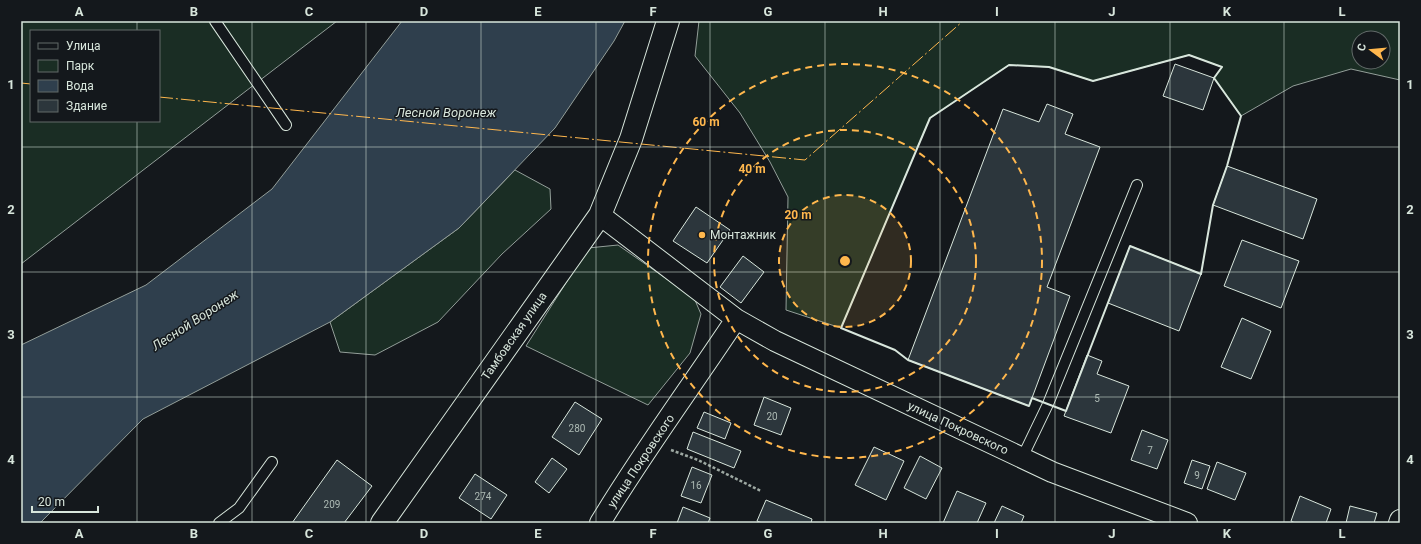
<svg xmlns="http://www.w3.org/2000/svg" width="1421" height="544" viewBox="0 0 1421 544" font-family="Roboto,sans-serif">
	<style>
		.green { fill: #1a2d24; stroke: #939e99; fill-rule: evenodd }
		.water { fill: #2f3f4d; stroke: #939e99 }
		.building { fill: #2c363c; stroke: #d8e6dc }
		.lines { fill: none; stroke-linecap: round; stroke-linejoin: round }
		.lane-casing { stroke: #d8e6dc; stroke-width: 12 }
		.street-casing { stroke: #d8e6dc; stroke-width: 22 }
		.primary-casing { stroke: #d8e6dc; stroke-width: 24 }
		.path { stroke: #9da8a2; stroke-width: 2.5; stroke-dasharray: 3 2; stroke-linecap: butt }
		.lane { stroke: #14181c; stroke-width: 10 }
		.street { stroke: #14181c; stroke-width: 20 }
		.primary { stroke: #14181c; stroke-width: 22 }
		.wall { stroke: #d8e6dc; stroke-width: 2 }
		.power { stroke: #ffb74d; stroke-width: 1; stroke-dasharray: 14 3 2 3; stroke-linecap: butt }
		.grid { fill: none; stroke: #d8e6dc; stroke-width: 1; stroke-opacity: 0.55 }
		.ring { fill: none; stroke: #ffb74d; stroke-width: 2; stroke-dasharray: 7 5 }
		.poi-dot { fill: #ffb74d; stroke: #14181c; stroke-width: 1.5 }
		.labels { text-anchor: middle; dominant-baseline: central; stroke-width: 3; stroke-linejoin: round; paint-order: stroke }
		.number-label { font-size: 10px; fill: #adbab4 }
		.poi-label { font-size: 12px; fill: #d8e6dc; stroke: #14181c; text-anchor: start }
		.street-label { font-size: 12px; fill: #d8e6dc; stroke: #14181c }
		.water-label { font-size: 13px; font-style: italic; fill: #d8e6dc; stroke: #14181c }
		.centre { fill: #ffb74d; stroke: #14181c; stroke-width: 2 }
		.ring-label { font-size: 12px; text-anchor: middle; font-weight: bold; fill: #ffb74d; stroke: #14181c; stroke-width: 3; stroke-linejoin: round; paint-order: stroke }
		.neatline { fill: none; stroke: #d8e6dc; stroke-width: 1.5 }
		.grid-label { font-size: 13px; text-anchor: middle; font-weight: bold; fill: #d8e6dc }
	</style>
	<rect width="100%" height="100%" fill="#14181c"/>
	<!-- green -->
	<path class="green" d="M21,21H337L21,264ZM31,31H159V121H31Z
		M699,21H1400V80L1351,69L1293,86L1241,116L1214,78L1222,67L1189,55L1093,81L1049,67L1009,65L930,118L841,328L786,310L788,197L770,162L740,113L695,56ZM1359,38H1383V62H1359Z
		M515,170L550,189L551,209L502,254L438,322L375,355L340,352L330,322L459,228Z
		M618,245L694,298L701,314L690,353L648,405L526,346L588,248Z"/>
	<!-- water -->
	<path class="water" d="M402,21H625L614,41L555,128L459,228L330,322L143,419L40,523H21V345L146,285L272,189Z"/>
	<!-- building -->
	<path class="building" d="M1175,64L1214,78L1203,110L1163,96Z
		M1047,104L1073,114L1065,134L1100,147L1047,287L1070,296L1029,406L908,360L1003,109L1039,122Z
		M1227,166L1317,199L1303,239L1213,205Z
		M696,207L730,230L707,263L673,241Z
		M1242,240L1299,261L1281,308L1224,286Z
		M1130,246L1201,274L1179,331L1108,303Z
		M743,256L764,272L741,303L720,287Z
		M1242,318L1271,331L1251,379L1221,367Z
		M1087,355L1102,361L1097,374L1129,386L1111,433L1064,416Z
		M764,397L791,408L781,435L754,425Z
		M575,402L602,419L579,455L552,437Z
		M704,412L731,423L725,439L697,428Z
		M1142,430L1168,440L1157,469L1131,460Z
		M693,432L741,451L734,468L687,449Z
		M874,447L904,461L886,500L855,485Z
		M920,456L942,468L926,499L904,488Z
		M552,458L567,469L549,493L535,482Z
		M337,460L372,486L344,523H292Z
		M1192,460L1210,466L1202,489L1184,483Z
		M1217,462L1246,473L1235,500L1207,489Z
		M692,467L712,475L701,503L681,496Z
		M475,474L507,495L491,519L459,498Z
		M957,491L986,503L977,523H943Z
		M1300,496L1331,509L1326,523H1295L1291,521Z
		M766,500L812,519L811,523H762L757,521Z
		M1002,506L1024,516L1021,523H994Z
		M1350,506L1377,513L1374,523H1346Z
		M683,507L710,518L708,523H677Z"/>
	<g class="lines">
		<!-- lane casing -->
		<g class="lane-casing">
			<path id="lane" d="M215,21L286,125
				M1022,458L1048,404L1137,185
				M219,523L239,508L272,462"/>
		</g>
		<!-- street casing -->
		<g class="street-casing">
			<path id="street" d="M600,215L736,319L775,341L1052,472L1187,523
				M600,523C642,453 691,387 736,319
				M1399,523L1400,520"/>
		</g>
		<!-- primary casing -->
		<g class="primary-casing">
			<path id="primary" d="M382,523L600,215L631,139L668,21"/>
		</g>
		<!-- path -->
		<path class="path" d="M671,450L698,460L761,491"/>
		<!-- lane -->
		<use href="#lane" class="lane"/>
		<!-- street -->
		<use href="#street" class="street"/>
		<!-- primary -->
		<use href="#primary" class="primary"/>
		<!-- wall -->
		<path class="wall" d="M1189,55L1222,67L1214,78L1241,116L1227,166L1213,205L1201,274L1130,246L1066,411L1032,398L1029,406L908,360L895,350L841,328L930,118L1009,65L1049,67L1093,81Z"/>
		<!-- power -->
		<path class="power" d="M21,83L31,84
			M159,97L805,160L963,21"/>
	</g>
	<!-- grid -->
	<path class="grid" d="M137,21V31M252,21V523M366,21V523M481,21V523M596,21V523M710,21V523M825,21V523M940,21V523M1055,21V523M1170,21V523M1284,21V523M137,121V523M21,147H1400M21,272H1400M21,397H1400"/>
	<!-- distance rings -->
	<circle cx="845" cy="261" r="66" fill="#ffb74d" fill-opacity=".12"/>
	<g class="ring">
		<circle cx="845" cy="261" r="66"/>
		<circle cx="845" cy="261" r="131"/>
		<circle cx="845" cy="261" r="197"/>
	</g>
	<!-- markers -->
	<circle class="poi-dot" cx="702" cy="235" r="4"/>
	<g class="labels">
		<!-- number labels -->
		<g class="number-label">
			<text x="1097" y="398">5</text>
			<text x="772" y="416">20</text>
			<text x="577" y="428">280</text>
			<text x="1150" y="450">7</text>
			<text x="1197" y="475">9</text>
			<text x="696" y="485">16</text>
			<text x="483" y="496">274</text>
			<text x="332" y="504">209</text>
		</g>
		<!-- poi labels -->
		<g class="poi-label">
			<text x="710" y="235">Монтажник</text>
		</g>
		<!-- street labels -->
		<g class="street-label">
			<text transform="translate(514 336) rotate(-55)">Тамбовская улица</text>
			<text transform="translate(958 428) rotate(25)">улица Покровского</text>
			<text transform="translate(641 461) rotate(-56)">улица Покровского</text>
		</g>
		<!-- water labels -->
		<g class="water-label">
			<text x="446" y="112">Лесной Воронеж</text>
			<text transform="translate(195 320) rotate(-33)">Лесной Воронеж</text>
		</g>
	</g>
	<circle cx="845" cy="261" r="6" class="centre"/>
	<g class="ring-label">
		<text x="706" y="126">60 m</text>
		<text x="752" y="173">40 m</text>
		<text x="798" y="219">20 m</text>
	</g>
	<!-- border -->
	<rect width="1421" height="544" fill="none" stroke="#14181c" stroke-width="44"/>
	<!-- legend -->
	<rect x="30" y="30" width="130" height="92" fill="#14181c" stroke="#626a69"/>
	<rect x="38" y="43" width="20" height="6" fill="#14181c" stroke="#626a69"/>
	<text x="66" y="50" font-size="12" fill="#d8e6dc">Улица</text>
	<rect x="38" y="60" width="20" height="12" fill="#1a2d24" stroke="#626a69"/>
	<text x="66" y="70" font-size="12" fill="#d8e6dc">Парк</text>
	<rect x="38" y="80" width="20" height="12" fill="#2f3f4d" stroke="#626a69"/>
	<text x="66" y="90" font-size="12" fill="#d8e6dc">Вода</text>
	<rect x="38" y="100" width="20" height="12" fill="#2c363c" stroke="#626a69"/>
	<text x="66" y="110" font-size="12" fill="#d8e6dc">Здание</text>
	<!-- north arrow -->
	<g transform="translate(1371 50) rotate(286)"><circle r="19" fill="#14181c" stroke="#626a69"/>
	<path d="M0-3L7 15L0 10L-7 15Z" fill="#ffb74d"/>
	<text y="-6" font-size="11" font-weight="bold" text-anchor="middle" fill="#d8e6dc">С</text>
	</g>
	<!-- scale -->
	<path d="M32 506v6h66v-6" fill="none" stroke="#d8e6dc" stroke-width="2"/>
	<text x="38" y="506" font-size="12" fill="#d8e6dc" stroke="#14181c" stroke-width="3" paint-order="stroke">20 m</text>
	<rect x="22" y="22" width="1377" height="500" class="neatline"/>
	<g class="grid-label">
		<text x="79" y="16">A</text>
		<text x="194" y="16">B</text>
		<text x="309" y="16">C</text>
		<text x="424" y="16">D</text>
		<text x="538" y="16">E</text>
		<text x="653" y="16">F</text>
		<text x="768" y="16">G</text>
		<text x="883" y="16">H</text>
		<text x="997" y="16">I</text>
		<text x="1112" y="16">J</text>
		<text x="1227" y="16">K</text>
		<text x="1342" y="16">L</text>
		<text x="11" y="89">1</text>
		<text x="1410" y="89">1</text>
		<text x="11" y="214">2</text>
		<text x="1410" y="214">2</text>
		<text x="11" y="339">3</text>
		<text x="1410" y="339">3</text>
		<text x="11" y="464">4</text>
		<text x="1410" y="464">4</text>
		<text x="79" y="538">A</text>
		<text x="194" y="538">B</text>
		<text x="309" y="538">C</text>
		<text x="424" y="538">D</text>
		<text x="538" y="538">E</text>
		<text x="653" y="538">F</text>
		<text x="768" y="538">G</text>
		<text x="883" y="538">H</text>
		<text x="997" y="538">I</text>
		<text x="1112" y="538">J</text>
		<text x="1227" y="538">K</text>
		<text x="1342" y="538">L</text>
	</g>
</svg>
